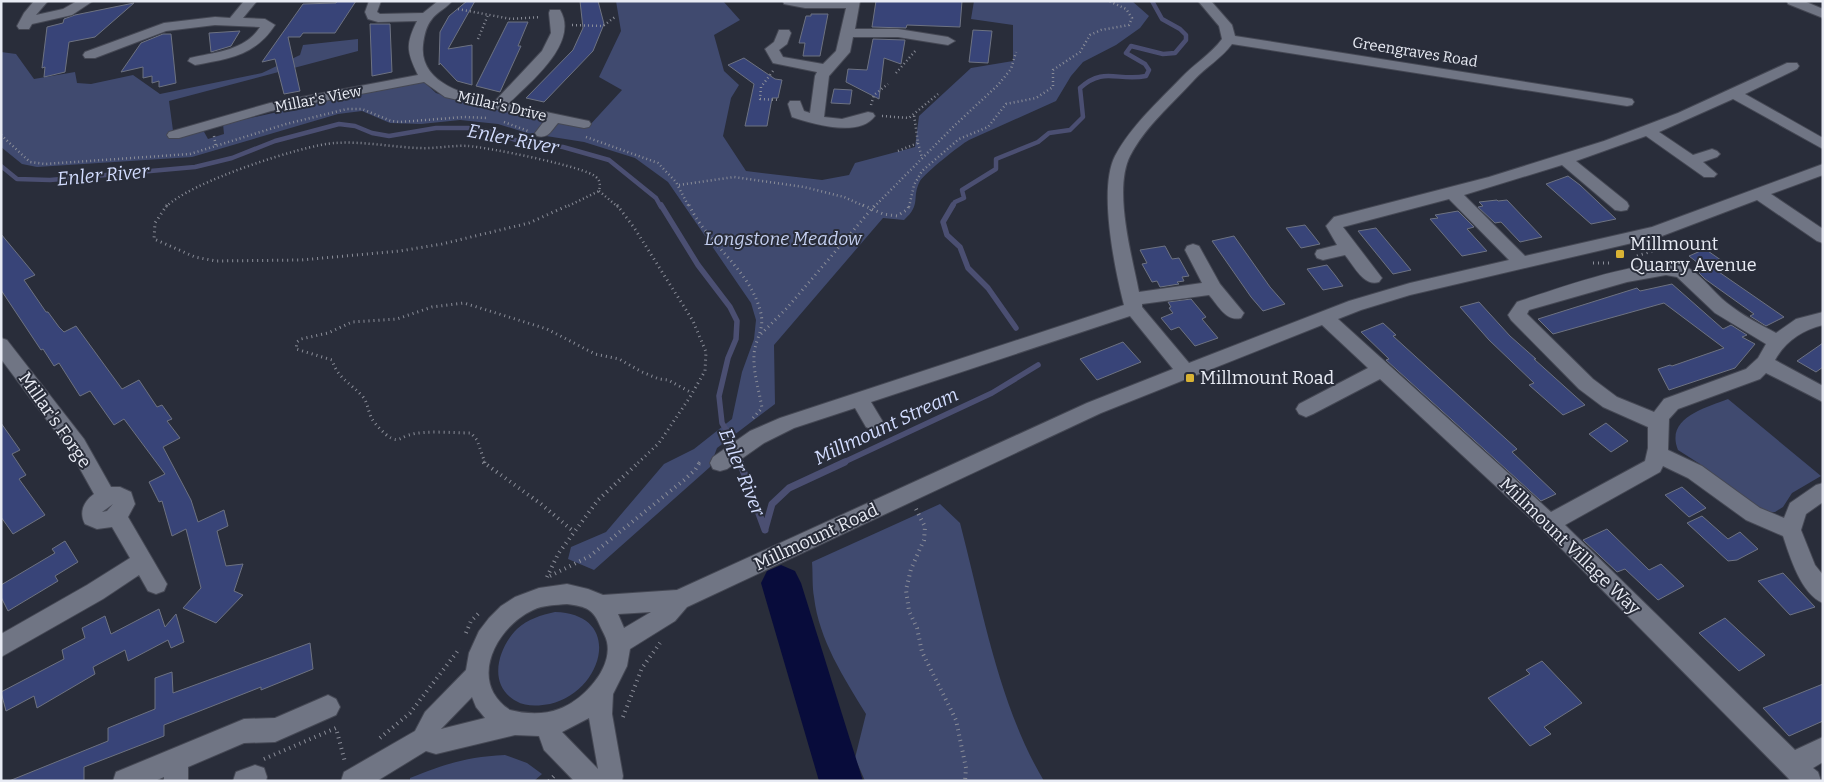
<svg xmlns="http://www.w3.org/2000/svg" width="1824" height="782" viewBox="0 0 1824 782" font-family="Bitter,serif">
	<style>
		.green { fill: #404a6f }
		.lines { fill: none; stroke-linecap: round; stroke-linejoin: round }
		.stream-far2 { stroke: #4b4f72; stroke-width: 4.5 }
		.stream-far1 { stroke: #4b4f72; stroke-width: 5.5 }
		.stream { stroke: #4b4f72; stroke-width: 7 }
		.river { fill: #080c3b; fill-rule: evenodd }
		.building { fill: #384478; stroke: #6d7281 }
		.minor-casing { stroke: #454854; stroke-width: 2 }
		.path-far2 { stroke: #8a8d98; stroke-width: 2.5; stroke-dasharray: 1 3; stroke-linecap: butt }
		.path-far1 { stroke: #8a8d98; stroke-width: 3; stroke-dasharray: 1 4; stroke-linecap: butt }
		.path { stroke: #8a8d98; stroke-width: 4; stroke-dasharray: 1 4.5; stroke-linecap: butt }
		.minor { fill: #707584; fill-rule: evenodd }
		.poi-dot { fill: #d9b334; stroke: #292d3a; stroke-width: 2 }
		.labels { text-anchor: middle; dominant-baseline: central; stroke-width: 4; stroke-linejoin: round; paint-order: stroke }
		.far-street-label { font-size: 15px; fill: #e8ebf4; stroke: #292d3a }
		.park-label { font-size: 18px; font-style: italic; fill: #c5d0f1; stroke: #292d3a }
		.poi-label { font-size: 18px; fill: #e8ebf4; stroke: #292d3a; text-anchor: start }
		.street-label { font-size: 18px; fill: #e8ebf4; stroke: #292d3a }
		.water-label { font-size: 19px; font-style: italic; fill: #d3ddff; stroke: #292d3a }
	</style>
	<rect width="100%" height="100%" fill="#292d3a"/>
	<!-- green -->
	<path class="green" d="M616,1H723L740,20L714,35L724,71L739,85L731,98L723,136L746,171L822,180L849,175L855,163L915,147L919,116L971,68L1013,61V25L971,19L974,1H1132L1149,16L1140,28L1116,45L1083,62L1071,76L1056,101L969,140C960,145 925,173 920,181C911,198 922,204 904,220L883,218L774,345L775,404L717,448L710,467L594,570L568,559L571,547L606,532L664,464L694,449L732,419L742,372L754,339L756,320L751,303L668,182L635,158L584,142L527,133L498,124L460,120L421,124L390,123L362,111L338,114L192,157L37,167L22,164L1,147V52L16,54L34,79L75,72L77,83L91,84L133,75L160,94L262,73L300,55L303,45L358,39V51L169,101L174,138L203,130L208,139L224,134L223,124L422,80L436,93L464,102L589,126L622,90L599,77L621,31Z
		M1728,399L1821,476L1792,493L1783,507L1775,512H1762L1700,468V464L1678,450C1665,418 1705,408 1728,399Z
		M940,504L960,523C982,607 999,706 1044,781H865L855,758L866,714C844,678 819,640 814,597C812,586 813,574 812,562Z
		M555,612C625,614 603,692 550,704C539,706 526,707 516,701C487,685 498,648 517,629C528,619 541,615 555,612Z
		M505,755L527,763L542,774L534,781H410V778C446,764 465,757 505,755Z"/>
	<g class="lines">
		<!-- stream-far2 -->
		<path class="stream-far2" d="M1,166L17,179L50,180L195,167L232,158L275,141L339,124L355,126L372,133L389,136L436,128H472L496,133L518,141L563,147L609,160L656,198L661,207
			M952,207L955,202L964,198L962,190L996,169V159L1038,142L1049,133L1070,130L1083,117L1080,88C1104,66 1118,82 1146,76L1149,70L1145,64L1126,53L1131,46L1163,54L1175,53L1186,40V35L1180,29L1162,19L1152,1"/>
		<!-- stream-far1 -->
		<path class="stream-far1" d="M661,205L698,265L730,307L737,321L736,339L728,358L719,396L722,423L733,441L741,463
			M953,205L943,222L947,235L960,247L968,268L988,288L1016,328
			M842,463L992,393L1038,365"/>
		<!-- stream -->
		<path class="stream" d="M740,462L765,530
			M765,529L772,504L789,488L845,462"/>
		<!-- river -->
		<path class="river" d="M781,565L795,571L801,583L863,781H819L761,583L767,571Z"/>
	</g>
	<!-- building -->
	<path class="building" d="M337,1H356L335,33H303L300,37H288L300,91L284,94L275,59L262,62L303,4L336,3Z
		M467,1H475L448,49L472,45V85L457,81L440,63L439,65L440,32L449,16Z
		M580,1H598L604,24L593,51L544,102L526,98L573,50L583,28Z
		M876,1H962L960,27L907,25L906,28L872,27Z
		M134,3L95,37L69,42L65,72L44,77L45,67L42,68L47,27L63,23L64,19L75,15Z
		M811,14H828L820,56H803L805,43H799L806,16H811Z
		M508,22H528L518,46H521L500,92L476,86Z
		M370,24H390L392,72L372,76Z
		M973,30L992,31L988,63L969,62Z
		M240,31L231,46L211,52L209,33Z
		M163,34H171L176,83L159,87V81L152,83V76L143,78V67L121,72L141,43Z
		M873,39L905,40L901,64L884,58L879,99L846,82L848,69L867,70Z
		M744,58L775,79L782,80L778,98H772L767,126H745L754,84L728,65Z
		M834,89L852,90L850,104L831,103Z
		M1568,176L1580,185L1616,219L1591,224L1546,184Z
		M1497,200L1498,201L1507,200L1542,237L1520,242L1501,222L1495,223L1478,207L1483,206L1479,202Z
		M1458,211L1474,227L1467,229L1487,251L1462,256L1430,219L1438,218L1435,215Z
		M1305,225L1313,235L1320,244L1301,248L1286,228Z
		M1376,228L1411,270L1393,274L1358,231Z
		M1,234L35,275L24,280L46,312H48L59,327L64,332L76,326L122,389L139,380L157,407L162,405L172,419L167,421L180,438L163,447L191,500L198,522L224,510L228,526L217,531L226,566L243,564L234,591L243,595L216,623L183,608L201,588L186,529L172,536L162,501L159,502L149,482L165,474L124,419L114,425L90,391L80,396L59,363L54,366L43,349L41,350L1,290Z
		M1234,236L1270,287L1285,304L1263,311L1251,297L1212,241Z
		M1165,246L1172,259L1179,258L1189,276L1182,277L1184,281L1177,282L1179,284L1160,287L1157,281L1152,282L1142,264L1147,263L1140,250Z
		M1705,249L1728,265L1716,270L1784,317L1766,326L1750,316L1754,314L1705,279L1699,273L1703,267L1689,256Z
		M1327,265L1335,275L1343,286L1323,290L1307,269Z
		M1672,284L1723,329L1731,325L1747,335L1742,337L1755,344L1735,368L1669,390L1658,369L1670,365L1672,366L1724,348L1664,303L1553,334L1538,319L1637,288L1640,291Z
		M1191,299L1206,317L1202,319L1218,338L1195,346L1179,327L1171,330L1161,318L1173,313L1169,308L1171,307L1168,302Z
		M1479,302L1510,336L1536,359H1534L1585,405L1563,415L1529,385L1534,383L1489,340L1460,307Z
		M1383,323L1396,335L1393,336L1517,449L1512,452L1556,494L1541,501L1386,360L1389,359L1361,332Z
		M1123,342L1141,362L1097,380L1080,359Z
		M1823,343V367L1816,372L1797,361Z
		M1,423L20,450L12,454L26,475L19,479L45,515L13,534L1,517Z
		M1606,423L1628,441L1611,452L1589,434Z
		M1682,487L1706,508L1689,517L1665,495Z
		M1702,516L1728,539L1740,532L1758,549L1737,560L1728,561L1687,523Z
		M1607,529L1649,570L1661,564L1684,586L1658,600L1625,569L1617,572L1583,540Z
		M65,541L78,562L55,576L58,581L8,611L1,597V585L55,553L52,549Z
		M1783,573L1815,607L1790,615L1758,581Z
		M159,609L165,627L176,614L184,642L171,648L168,640L128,661L125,650L93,667L95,674L37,708L34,696L6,711L1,692L64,659L62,650L85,638L82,628L105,616L111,634Z
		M1725,618L1765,655L1739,671L1699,633Z
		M310,643L313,669L261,690V687L164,725V736L84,767V781H9L108,741V728L155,709V678L172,672L173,693Z
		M1542,661L1582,703L1544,727L1551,734L1530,746L1488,698L1530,674L1526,670Z
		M1823,684V721L1789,736L1763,708Z"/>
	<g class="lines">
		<!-- minor casing -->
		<g class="minor-casing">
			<path id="minor" d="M34,1H48L36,15L63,9L77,1H93L72,15L32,24L29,29H19L17,26L24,13Z
				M244,1H257L243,18L265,19L275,25C255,56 228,59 195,65L188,61L190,58C215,52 245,51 260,27L215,25L166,31L95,58H85L83,55L85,52L164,23L215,17L230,18Z
				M369,1H381L377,12L380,14L423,13L438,1H452C447,8 437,12 432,19C426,26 424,36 423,45C419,83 465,95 495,101L542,51L551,33L549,13L550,10H560C580,43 529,83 508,104L584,120L589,121L591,124L589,127L584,128L558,123C551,131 548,139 537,136L535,133L545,120L445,97L424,82L271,111L179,138H169L167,135L169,132L270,103L418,75C407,52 405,45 417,21L378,22L368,19L365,12Z
				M783,1H860L855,29H898L948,37L955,41L948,45L898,37H853L850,52L829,76L824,117L842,119L868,112L873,113L875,116C859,138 813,124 792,117L788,104L790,101H800L804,111L810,113L815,76L817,72L773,63L765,49L774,42L779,30H789L791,33L787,44L779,50L783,57L823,64L836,51L846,8H805L784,4Z
				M1198,1H1211L1232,25L1235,36L1627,98L1632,99L1634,102L1632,105L1627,106L1232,44C1222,58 1206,67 1194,80C1172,104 1145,127 1130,156C1113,190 1132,256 1139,292L1202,283L1185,250L1187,246L1193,244L1199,246L1220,284L1244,313L1241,318C1226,322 1218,305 1209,295L1142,304V307L1189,363L1349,301L1410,283L1509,260L1449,199L1343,227L1382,278L1379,282C1364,287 1354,266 1345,255L1323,260L1317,258L1315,254L1317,250L1337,245L1326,226L1334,217L1489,177L1604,141L1678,113L1787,63H1797L1799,66L1797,69L1745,94L1823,138V149L1733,99L1659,132L1693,155L1712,149L1717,151L1720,154L1717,157L1703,162L1717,174L1714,177H1704L1646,136L1576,161L1627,202L1629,206L1627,210L1621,211L1615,210L1562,165L1464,195L1525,256L1652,227L1823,164V175L1771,194L1823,229V243L1817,241L1757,200L1662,236L1410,295L1361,310L1338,319L1551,512L1645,461L1648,448V427L1603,407L1579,389L1511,320L1508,315L1517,302C1551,291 1657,252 1687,267C1703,276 1713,292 1727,303C1742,315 1759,324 1776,333L1796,319L1823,312V325C1802,330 1785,342 1775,360L1823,386V402L1766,373L1760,379L1678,409L1669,419L1668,450L1702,466L1760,508L1784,518L1790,503L1816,485L1823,483V502L1806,514L1801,530L1815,565L1823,575V603C1801,594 1790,557 1783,536L1746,520L1688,478L1663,466L1660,472L1565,525L1795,750L1823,737V762L1813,768L1818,772L1821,781H1791L1542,529L1380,379L1313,414L1306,417L1299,414L1296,409L1299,404L1368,368L1322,325L1101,413L687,607L675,621L630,649L627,666L613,694L612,714L623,776L622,781H574L544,750L539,736L515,735L436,754L426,751L377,781H341L344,772L415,731L425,712L466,670L469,653L479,631L489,618L501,606L515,597L539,588L567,584L588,589L603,595L677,590L1087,403L1173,369L1130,316L871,402L883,422L880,427L873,430L866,427L855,408L794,428L764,443L727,469L720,471L713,469L710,463L713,457L750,431L780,418L1124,305C1115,270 1098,189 1115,156C1131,126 1158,102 1181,78C1194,64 1211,54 1222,39L1219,26ZM1666,275L1677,277L1715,313L1766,344L1758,358L1746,369L1664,399L1654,412L1617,397L1593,379L1527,314L1529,310L1627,282ZM567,604C587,607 593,608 601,628C603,632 606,637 607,642C613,669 582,701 559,709C544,715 525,714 510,710C467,682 496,627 533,610C543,605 556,605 567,604ZM651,612L624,628L618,614ZM472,697L476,707L485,718L441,729ZM589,718L598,769L562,732Z
				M1787,1H1804L1823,9V18L1788,4Z
				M1,338L7,340L84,439L111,487H120L131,492L135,504L128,517L167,584L164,591L156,594L148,591L139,575L103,599L1,657V634L87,585L130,558L112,527L97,529L85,524C79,513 83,502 94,494L70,451L1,359ZM113,504L107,511L102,512Z
				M328,695L336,699L340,707L336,715L275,742L244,743L188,767V781H164V777L155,781H113L116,772L244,719L275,718Z
				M255,765L264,768L267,777L266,781H233L236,772Z"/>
		</g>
		<!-- path-far2 -->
		<path class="path-far2" d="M458,9L511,19L541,17
			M572,25L603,26L615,17
			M478,39L488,15
			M773,71L761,87L760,99L780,100
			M896,73L917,49
			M871,105L874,95L888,84
			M882,116L909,118L938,94
			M504,122L528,131
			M1,135L30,162L45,164L190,154L286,124L347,109H362L391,121L400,122L464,117L488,118
			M214,136L216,147
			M586,137L658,163L676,182L689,207
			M918,143L922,158
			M898,151L918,143L914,115
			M679,185L734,177L804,187L844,197L866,207
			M599,191L618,207
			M166,207C188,183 302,145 335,143C362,141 391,147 419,148C435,149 452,145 468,146C486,147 587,167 596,177C601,181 600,186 599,191L566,207
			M874,207L954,126L998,85L1011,69L1016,52
			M909,207L914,185L922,171L959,139L988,127L1006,104L1036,98L1053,87V70L1080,52L1090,35L1101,30L1129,25L1132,18L1126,9L1109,1"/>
		<!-- path-far1 -->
		<path class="path-far1" d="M167,205L155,223L154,239L195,257L216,261L301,260L400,251L442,244L529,223L569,205
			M617,205L635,229L693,321L706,352L705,371L690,397L659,443L638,463
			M689,205C707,243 749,269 760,310C766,329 755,338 754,355C753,372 759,390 762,408L753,418
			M863,205L883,214L897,216L908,209L909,205
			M1637,256L1673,244
			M1593,263H1609
			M761,334L787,308L875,205
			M485,463L477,440L471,433C453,433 425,430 409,435C402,437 398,442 391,438C385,435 375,424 372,419C368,412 368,403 363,397C351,383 338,379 332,360L296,349L297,342L301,339L328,333L352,322L397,319L432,307L464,303L547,329L595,354L619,359L642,372L659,379L668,380L692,393
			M699,463L702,459"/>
		<!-- path -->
		<path class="path" d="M483,462L541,504L573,531
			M916,509L925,527L924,540L911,569L906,590L909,611L917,628L922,652L956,720L966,768L965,781
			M550,576L590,556L684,480L695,470L700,462
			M547,577L558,554L598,500L639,462
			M466,633L471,621L479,613
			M623,717L642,668L660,643
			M380,738L410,713L460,648
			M264,759L336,728L345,762
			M549,781L556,774"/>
		<!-- minor -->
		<use href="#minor" class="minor"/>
	</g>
	<!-- markers -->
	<g class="poi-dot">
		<rect x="1615" y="249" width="10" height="10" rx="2.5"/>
		<rect x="1185" y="373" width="10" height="10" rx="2.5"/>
	</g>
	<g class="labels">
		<!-- far-street labels -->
		<g class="far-street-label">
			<text transform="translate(1415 52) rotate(9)">Greengraves Road</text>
			<text transform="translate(318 99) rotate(-11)">Millar's View</text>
			<text transform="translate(502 106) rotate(13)">Millar's Drive</text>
		</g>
		<!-- park labels -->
		<g class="park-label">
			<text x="783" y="239">Longstone Meadow</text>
		</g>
		<!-- poi labels -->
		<g class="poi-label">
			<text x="1630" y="244">Millmount<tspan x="1630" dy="21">Quarry Avenue</tspan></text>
			<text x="1200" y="378">Millmount Road</text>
		</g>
		<!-- street labels -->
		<g class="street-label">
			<text transform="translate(55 420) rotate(55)">Millar's Forge</text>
			<text transform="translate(816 537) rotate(-25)">Millmount Road</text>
			<text transform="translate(1570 546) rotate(44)">Millmount Village Way</text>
		</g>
		<!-- water labels -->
		<g class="water-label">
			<text transform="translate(513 139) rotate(11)">Enler River</text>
			<text transform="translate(103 175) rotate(-5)">Enler River</text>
			<text transform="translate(886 426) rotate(-25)">Millmount Stream</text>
			<text transform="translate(742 472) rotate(68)">Enler River</text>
		</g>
	</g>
	<!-- border -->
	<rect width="1824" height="782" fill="none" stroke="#e8ebf4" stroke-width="5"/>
</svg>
